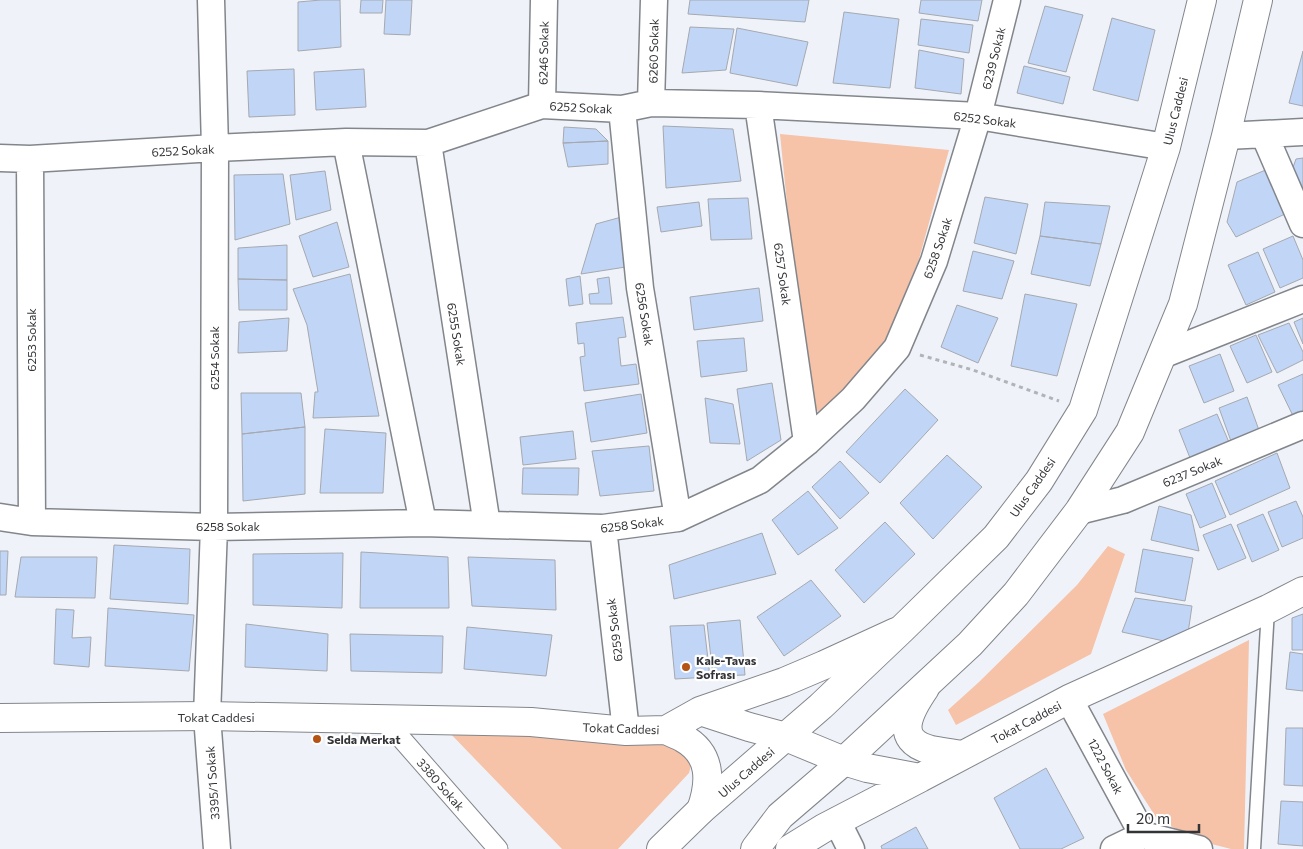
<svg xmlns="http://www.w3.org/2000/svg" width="1303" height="849" viewBox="0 0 1303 849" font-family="Commissioner,sans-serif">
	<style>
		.green { fill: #f6c2a8 }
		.building { fill: #c1d5f7; stroke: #a5a9af }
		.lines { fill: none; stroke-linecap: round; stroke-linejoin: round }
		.service-casing { stroke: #82868b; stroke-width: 15 }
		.pedestrian-casing { stroke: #82868b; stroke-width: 21 }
		.minor-casing { stroke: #82868b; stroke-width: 29 }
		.tertiary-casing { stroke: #82868b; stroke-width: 30 }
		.secondary-casing { stroke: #82868b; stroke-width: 30 }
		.primary-casing { stroke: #82868b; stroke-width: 30 }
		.path { stroke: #b0b3b8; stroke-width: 3; stroke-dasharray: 4 4; stroke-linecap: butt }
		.service { stroke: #fff; stroke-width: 12 }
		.pedestrian { stroke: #fff; stroke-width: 19 }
		.minor { stroke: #fff; stroke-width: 26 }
		.tertiary { stroke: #fff; stroke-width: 28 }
		.secondary { stroke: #fff; stroke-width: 28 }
		.primary { stroke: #fff; stroke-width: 28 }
		.poi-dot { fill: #b45314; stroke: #fff; stroke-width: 2 }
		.labels { text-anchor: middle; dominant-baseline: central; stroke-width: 4.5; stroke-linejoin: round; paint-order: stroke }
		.street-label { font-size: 12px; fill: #333437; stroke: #fff }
		.poi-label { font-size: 12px; font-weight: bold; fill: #333437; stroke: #fff; text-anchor: start }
	</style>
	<rect width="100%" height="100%" fill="#eff3f9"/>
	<!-- green -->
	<path class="green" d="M780,134L949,150L919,259L886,340L824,417L807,401Z
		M1108,546L1125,554L1091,654L956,725L948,710L979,682L1077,585Z
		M1249,640L1244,849H1231L1200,841L1157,819L1126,770L1103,714Z
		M445,728L586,730L680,746L692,762L689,773L618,849H562Z"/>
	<!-- building -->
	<path class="building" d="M321,0H340L341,47L298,51V2Z
		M361,0H383L382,13H360Z
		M386,0H412L410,35L384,34Z
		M690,0H809L805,22L688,14Z
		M921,0H982L978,21L919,13Z
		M1045,6L1083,15L1066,72L1028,63Z
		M844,12L899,19L890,88L833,83Z
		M1112,18L1155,30L1138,101L1093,90Z
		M921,19L973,25L969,53L918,45Z
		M690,27L734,29L726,70L682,73Z
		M737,28L808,42L797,86L730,73Z
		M919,50L964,59L961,94L915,88Z
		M1303,51V106L1289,103Z
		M1024,66L1070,77L1063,104L1017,93Z
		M294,69L295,115L249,117L247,71Z
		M364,69L366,107L316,110L314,72Z
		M663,126L733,129L741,181L666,188Z
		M564,127L596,129L608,141L563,143Z
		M608,141V164L568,167L563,143Z
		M1303,158V195L1291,173L1296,159Z
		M1268,169L1285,214L1236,237L1227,222L1237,182Z
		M325,171L331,210L296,220L290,175Z
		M283,174L290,224L235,240L234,175Z
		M985,197L1028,204L1016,254L974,243Z
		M748,198L752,239L711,240L708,199Z
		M699,202L702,226L661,232L657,207Z
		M1045,202L1110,206L1101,244L1040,236Z
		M625,216L632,266L581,274L596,224Z
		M337,222L349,267L313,277L299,236Z
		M1040,236L1101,244L1090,286L1031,274Z
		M1293,236L1303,260V278L1280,288L1263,249Z
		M287,245V280L238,279V248Z
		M973,251L1014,261L1002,299L963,291Z
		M1258,252L1275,292L1246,305L1228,265Z
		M350,274L379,416L313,418L315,392H318L307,325L293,289Z
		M580,276L583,304L569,306L566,279Z
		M609,277L612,304H590L589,294L599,293L597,279Z
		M238,279L287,280V310H239Z
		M759,288L763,321L694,330L690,297Z
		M1025,294L1077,304L1057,376L1011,366Z
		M957,305L998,318L978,363L941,347Z
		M623,317L626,337L618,338L621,366L636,364L639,384L584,391L580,357L585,356L584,343L578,344L576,323Z
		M289,318L287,351L238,353L239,322Z
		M1303,318V344L1294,322Z
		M1289,323L1303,352V360L1277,373L1258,335Z
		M1256,335L1272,372L1247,383L1230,346Z
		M744,338L747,371L701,377L697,341Z
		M1220,354L1234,391L1204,403L1189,366Z
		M1303,374V416L1295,420L1278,385Z
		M772,383L781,440L747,461L737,389Z
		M905,389L938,420L880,483L846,452Z
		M241,393H301L305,427L242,434Z
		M641,394L647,433L591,442L585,403Z
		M1247,397L1260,433L1232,444L1219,408Z
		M705,398L733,404L740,444L710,443Z
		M1217,414L1231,447L1192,463L1179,430Z
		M305,427V494L243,501L242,434Z
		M325,429L386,433L383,493H320Z
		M573,431L576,459L523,465L520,437Z
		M649,446L654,491L600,496L592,451Z
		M1277,453L1290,488L1230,515L1215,481Z
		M947,455L982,487L933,539L900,503Z
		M840,461L869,493L840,519L812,487Z
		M523,468H579L578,495L522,494Z
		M1212,483L1226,517L1200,528L1186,494Z
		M808,491L838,528L798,555L772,520Z
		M1296,501L1303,517V538L1282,547L1268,512Z
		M1159,506L1191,515L1199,551L1151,540Z
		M1263,514L1279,550L1252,562L1237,525Z
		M885,522L915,554L864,603L835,570Z
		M1231,524L1246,558L1218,570L1203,535Z
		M762,533L776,574L674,599L669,565Z
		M114,545L190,549L188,604L110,599Z
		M1143,549L1193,558L1185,601L1135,592Z
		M0,551H8L6,595H0Z
		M361,552L448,557L449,608H360Z
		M343,553L342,608L253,605V554Z
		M21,557H97L95,598L15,597Z
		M468,557L555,560L556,610L472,606Z
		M811,580L841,616L784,656L757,617Z
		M1135,598L1192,606L1188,633L1164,641L1122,632Z
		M108,608L194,615L189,671L105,666Z
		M56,609L74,610L72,638L91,637L89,667L54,664Z
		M1303,614V650H1292V618Z
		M740,620L745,675L713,676L707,623Z
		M246,624L328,634L327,671L245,667Z
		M704,625L710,677L675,679L670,626Z
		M467,627L552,635L546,676L464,669Z
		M350,634L443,636L442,673L351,671Z
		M1290,652L1303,654V691L1286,689Z
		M1286,728H1303V786L1284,785Z
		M1046,768L1084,838L1061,849H1020L994,798Z
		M1281,801L1303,802V846L1278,844Z
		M916,827L928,849H882L881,846Z"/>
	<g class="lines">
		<!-- service casing -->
		<g class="service-casing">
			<path id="service" d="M1254,849L1268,609"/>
		</g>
		<!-- pedestrian casing -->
		<g class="pedestrian-casing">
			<path id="pedestrian" d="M385,720L498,849"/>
		</g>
		<!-- minor casing -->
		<g class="minor-casing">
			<path id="minor" d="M211,0L215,148L214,527L207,716L217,849
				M651,103L654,0
				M542,105L544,0
				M758,105L807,442
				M622,109L640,288L678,518
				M1264,134L1303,224
				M1226,136L1303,132
				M346,142L423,523
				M428,143L487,525
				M0,158L30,159L215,148L346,142L428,143L542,105L622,109L651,103L758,105L978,116L1166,147
				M30,159L32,522
				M1162,355L1303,299
				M1079,511L1123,500L1303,425
				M0,517L32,522L214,527L423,523L603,528L678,518L760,480L807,442L853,399L897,348L934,261L978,116L1007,0
				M603,528L626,731
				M1069,699L1143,835L1199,849
				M837,821L851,849
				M1114,849L1143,835"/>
		</g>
		<!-- tertiary casing -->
		<g class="tertiary-casing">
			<path id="tertiary" d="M0,718L207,716"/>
		</g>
		<!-- secondary casing -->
		<g class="secondary-casing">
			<path id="secondary" d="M925,688C910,710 892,740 931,750C941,752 952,753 962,755
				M700,711L784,682L824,665L896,632
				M207,716L531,722L626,731L666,730L700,711L749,727L786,737L844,761L867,768L920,778L1069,699L1268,609L1303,591
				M666,730C671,733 678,735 683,738C712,754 711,782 701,810
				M790,849L824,828L920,778"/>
		</g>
		<!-- primary casing -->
		<g class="primary-casing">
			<path id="primary" d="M661,849L701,810L821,706L902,629L996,537L1039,481L1083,410L1166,147L1202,0
				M755,849L780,816L844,761L970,644L1016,594L1079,511L1130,432L1183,304L1226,136L1258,0"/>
		</g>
		<!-- path -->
		<path class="path" d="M920,355L973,370L1059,401"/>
		<!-- service -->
		<use href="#service" class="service"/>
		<!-- pedestrian -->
		<use href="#pedestrian" class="pedestrian"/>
		<!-- minor -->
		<use href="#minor" class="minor"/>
		<!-- tertiary -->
		<use href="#tertiary" class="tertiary"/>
		<!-- secondary -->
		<use href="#secondary" class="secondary"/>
		<!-- primary -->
		<use href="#primary" class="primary"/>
	</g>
	<!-- markers -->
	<g class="poi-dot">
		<circle cx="686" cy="667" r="5"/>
		<circle cx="317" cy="739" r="5"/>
	</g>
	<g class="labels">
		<!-- street labels -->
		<g class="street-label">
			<text transform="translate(653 51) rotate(-89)">6260 Sokak</text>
			<text transform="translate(543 53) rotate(-89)">6246 Sokak</text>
			<text transform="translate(993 58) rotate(-76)">6239 Sokak</text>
			<text transform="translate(581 107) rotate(3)">6252 Sokak</text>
			<text transform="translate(1175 111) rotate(-76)">Ulus Caddesi</text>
			<text transform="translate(985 119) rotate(7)">6252 Sokak</text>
			<text transform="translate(183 150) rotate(-3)">6252 Sokak</text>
			<text transform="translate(937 248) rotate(-71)">6258 Sokak</text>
			<text transform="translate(783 274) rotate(82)">6257 Sokak</text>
			<text transform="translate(645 314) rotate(81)">6256 Sokak</text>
			<text transform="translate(457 334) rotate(81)">6255 Sokak</text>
			<text transform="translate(31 340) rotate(-90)">6253 Sokak</text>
			<text transform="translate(214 358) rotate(-90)">6254 Sokak</text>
			<text transform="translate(1192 471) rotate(-22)">6237 Sokak</text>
			<text transform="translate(1032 487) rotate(-55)">Ulus Caddesi</text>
			<text transform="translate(632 524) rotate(-7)">6258 Sokak</text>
			<text x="228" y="526">6258 Sokak</text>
			<text transform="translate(614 630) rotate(-97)">6259 Sokak</text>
			<text x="216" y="717">Tokat Caddesi</text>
			<text transform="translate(1026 722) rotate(-28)">Tokat Caddesi</text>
			<text transform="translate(621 728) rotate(2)">Tokat Caddesi</text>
			<text transform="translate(1106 766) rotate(62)">1222 Sokak</text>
			<text transform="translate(746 772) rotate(-41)">Ulus Caddesi</text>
			<text transform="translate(212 783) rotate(-94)">3395/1 Sokak</text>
			<text transform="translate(441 784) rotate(49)">3380 Sokak</text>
		</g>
		<!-- poi labels -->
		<g class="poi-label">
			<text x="696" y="660">Kale-Tavas<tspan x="696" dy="14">Sofrası</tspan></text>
			<text x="327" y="739">Selda Merkat</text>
		</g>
	</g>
	<!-- scale -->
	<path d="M1128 824v8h71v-8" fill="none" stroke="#333437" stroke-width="2.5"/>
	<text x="1136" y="824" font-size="15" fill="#333437" stroke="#ffffff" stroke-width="4" paint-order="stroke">20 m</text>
</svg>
